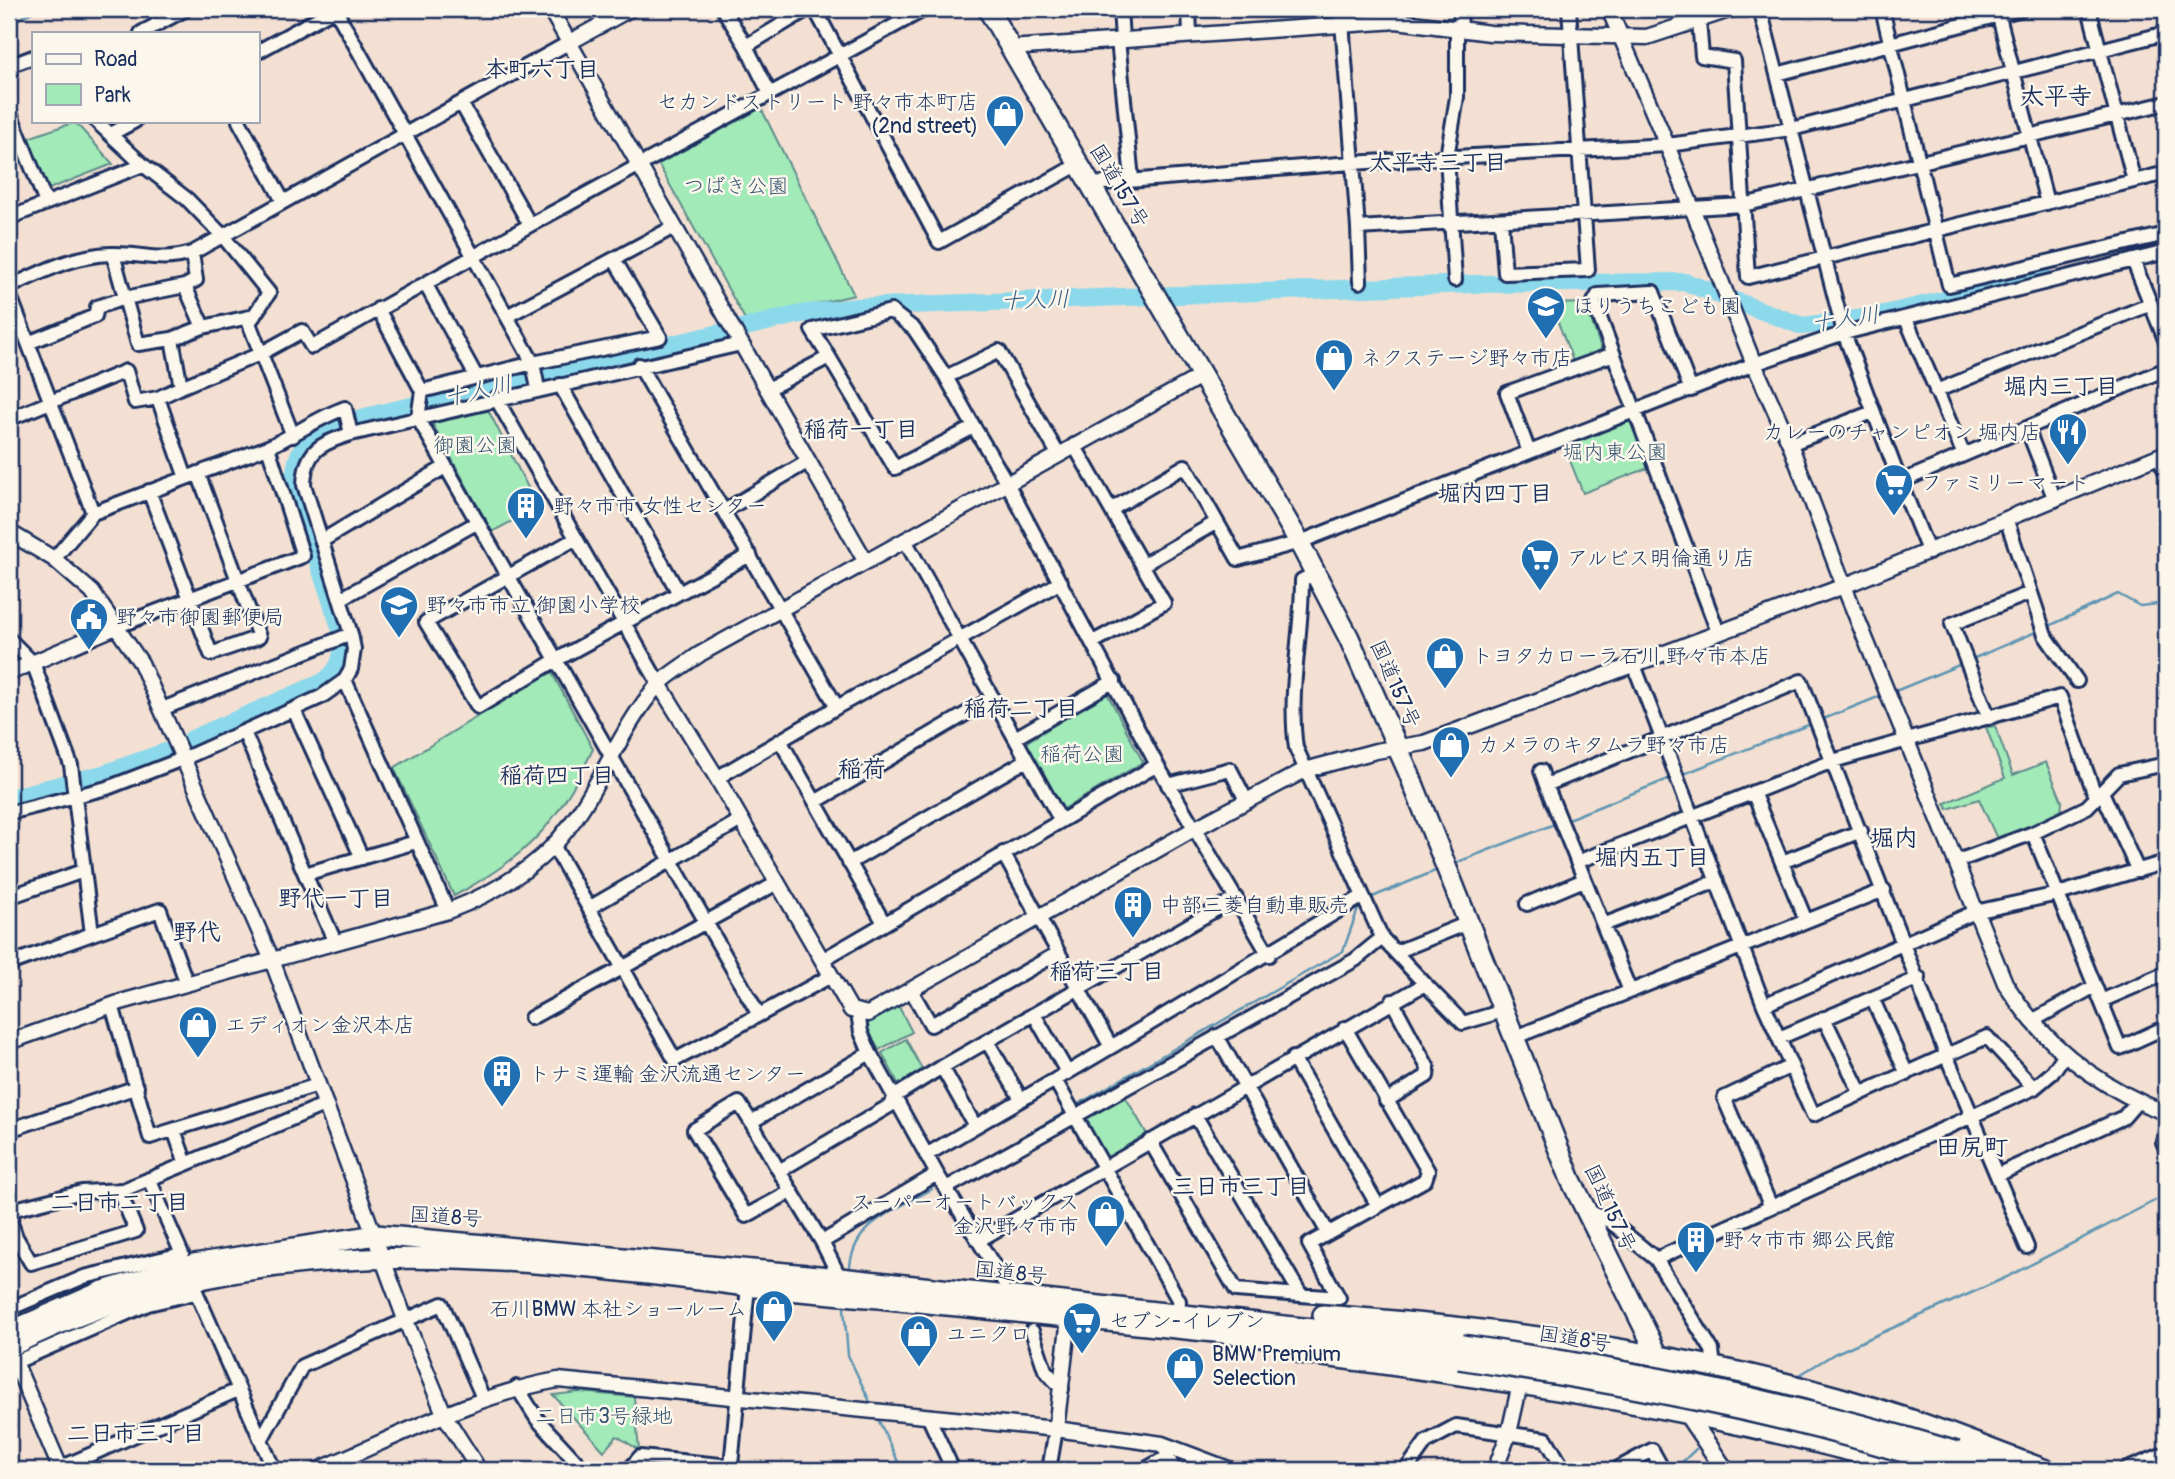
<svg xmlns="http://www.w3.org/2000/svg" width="2175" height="1479" viewBox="0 0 2175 1479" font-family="Pangolin,'Klee One',sans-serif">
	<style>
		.green { fill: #a2eab8; stroke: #5e8c8b; stroke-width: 2 }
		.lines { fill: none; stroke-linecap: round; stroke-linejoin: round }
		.stream { stroke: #5f95b3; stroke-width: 2.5 }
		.river { stroke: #8dd9ec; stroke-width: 18 }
		.minor-casing { stroke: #1b2f5e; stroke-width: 18 }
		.tertiary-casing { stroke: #1b2f5e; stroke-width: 19 }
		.secondary-casing { stroke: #1b2f5e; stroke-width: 21 }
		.trunk-casing { stroke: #1b2f5e; stroke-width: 24 }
		.minor { stroke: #fbf7ec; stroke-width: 12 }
		.tertiary { stroke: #fbf7ec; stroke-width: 14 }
		.secondary { stroke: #fbf7ec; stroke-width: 16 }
		.trunk { stroke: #fbf7ec; stroke-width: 19 }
		.trunk-bridge-casing { stroke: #1b2f5e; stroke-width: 24; stroke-linecap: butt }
		.trunk-bridge { stroke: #fbf7ec; stroke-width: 19 }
		.labels { text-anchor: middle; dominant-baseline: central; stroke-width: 5; stroke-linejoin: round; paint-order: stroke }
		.poi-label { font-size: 21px; fill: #1b2f5e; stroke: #fbf7ec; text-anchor: start }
		.park-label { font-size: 21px; fill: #365470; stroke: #fbf7ec }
		.street-label { font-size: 21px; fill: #1b2f5e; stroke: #fbf7ec }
		.neighbourhood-label { font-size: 23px; font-weight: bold; fill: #1b2f5e; stroke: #fbf7ec }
		.water-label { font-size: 23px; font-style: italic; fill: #385a82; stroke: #fbf7ec }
		.quarter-label { font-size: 24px; font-weight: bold; fill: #1b2f5e; stroke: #fbf7ec }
	</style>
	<rect width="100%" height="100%" fill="#f3e0d2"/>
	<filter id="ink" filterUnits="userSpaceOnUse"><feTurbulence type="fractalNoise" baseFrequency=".0143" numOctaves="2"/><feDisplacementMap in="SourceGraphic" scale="14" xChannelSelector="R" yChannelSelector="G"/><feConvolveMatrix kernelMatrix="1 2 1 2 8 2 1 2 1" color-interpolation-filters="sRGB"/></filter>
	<g filter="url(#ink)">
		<!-- green -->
		<path class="green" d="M758,102L854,295L746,321L656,160Z
			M75,122L113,164L41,192L22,140Z
			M1585,303L1602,351L1573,361L1551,304Z
			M487,408L538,507L492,532L432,423Z
			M1632,416L1651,467L1583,493L1563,443Z
			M551,671L593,749C557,825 528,856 454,896L394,768Z
			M1107,693L1143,762L1062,810L1025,743Z
			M1995,726L2013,775L2046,762L2062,801L2061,815L1998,841L1979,799L1948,809L1945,803L2005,778L1986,727Z
			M898,1005L912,1032L879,1050L865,1024Z
			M906,1039L923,1071L899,1085L882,1053Z
			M1125,1096L1148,1136L1107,1160L1084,1120Z
			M579,1392L634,1397L639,1450L617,1436L604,1451L553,1395Z"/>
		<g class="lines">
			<!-- stream -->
			<path class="stream" d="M9,24L38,9
				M2047,627L2118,594L2140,606L2166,603
				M1970,660L2038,631
				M1893,692L1964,663
				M1821,720L1883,695
				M1681,775L1811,724
				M1563,821L1671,778
				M1453,864L1557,823
				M1370,898L1440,869
				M1075,1106L1343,951L1358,909
				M955,1176L1067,1111
				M850,1266C855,1221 896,1210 932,1189
				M844,1308L848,1355L871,1404
				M1798,1376L1834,1354L2007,1277L2166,1195
				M877,1417L902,1470
				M1674,1470L1696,1449"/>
			<!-- river -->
			<path class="river" d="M192,739L323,682C340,670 342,658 344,639L295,493C290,435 321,430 369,416L801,314L856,307L1473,284L1685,282L1802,326L1871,317L2044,277
				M9,798L103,774L165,752"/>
			<!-- minor casing -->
			<g class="minor-casing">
				<path id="minor" d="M335,9L533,363L538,389
					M723,9L746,46L808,9
					M815,9L939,242L1079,164
					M1120,9L1122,39
					M1189,9L1190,34
					M1341,9L1358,228L1743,205L2166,103
					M1460,9L1461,30
					M1760,9L1844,333L1900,482L2027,428L2055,500
					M1882,9L1949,285L2166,234
					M1997,9L2047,203
					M2089,9L2134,181
					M1699,21L1702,56L1734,61L1748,277L2166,173
					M141,33L186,9
					M1118,40L1132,179
					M746,46L769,92
					M257,52L335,9
					M9,66L33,57
					M1777,74L2022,9
					M461,103L530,225L925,9
					M9,110L46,203
					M96,121L143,165L187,199L222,235L269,293L249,323L293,436
					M239,121L283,201
					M111,134L135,121
					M1091,184L1351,163L1667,145L1792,129L2166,33
					M9,218L143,165
					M1501,220L1505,273L1588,270L1569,9
					M1358,228L1360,282
					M2133,260L2166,342
					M1455,280L1447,157L1457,97V30
					M426,285L477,378
					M185,286L203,327
					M9,287C42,272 74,255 111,254C144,253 157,263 192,253L570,42
					M9,293L93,513L54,559
					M378,309L422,391L533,363L660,337L614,259
					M507,316L674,227
					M1906,319L1963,453
					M172,339L203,327L254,316
					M28,343L95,316L97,307L125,298L113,254
					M829,357L812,330L891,311L914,329L946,377
					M639,365L837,707
					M560,385L679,593L750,555
					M181,387L260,354L302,331L312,347L530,225
					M768,389L829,357L895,468L974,427L946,377L999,351L1058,454
					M1691,390L1653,292L1598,295L1594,302L1718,632
					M422,391L418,418L759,1015L831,976
					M1936,391L2151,304
					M158,398L186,478
					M496,398L659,684
					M9,419L126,371L135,402L158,398L181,387L172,339L138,344L125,298L185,286L196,280L192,253
					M974,427L1007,483L1157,765L1269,955
					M2027,428L2166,369
					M1790,444L1873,412
					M1074,445L1164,603L1093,642
					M1529,452L1507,393L1611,355
					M2158,457L2166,472
					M1900,482L1929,553
					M149,491L211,654L259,637L198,473
					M1112,509L1185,466L1238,559L1300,542L1754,364L1844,333L2166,252
					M724,511L807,462
					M93,513L268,447
					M2007,521L2045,635L2077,681
					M575,539L426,622L478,707L556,660L679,593
					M323,540L445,467
					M906,542L1061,821
					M1144,564L1217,522
					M1316,573L1302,580C1302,637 1288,691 1296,748L1382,938L1425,984
					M342,598L478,522
					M118,626L303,556L268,447C295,435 317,418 345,408L351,434
					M9,639L33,663L71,765L92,934L160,910L187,984
					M1634,665L1764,1005L1813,1115L1987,1037L2034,1088
					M345,680L448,911
					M162,709L351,634
					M294,710L362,858
					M1989,718L1952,624L2030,593
					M244,732L305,874L416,842
					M1015,738L1114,681
					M781,742L884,923
					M1541,771L1546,785L1801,681L1947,1057L2027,1247
					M717,778L837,707L1061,582
					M1168,785L1230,769L1246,800
					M1546,785L1630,991
					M1753,792L1806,921
					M2102,792L2138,871
					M815,802L993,698
					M9,813L107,788L185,758L321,697L345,680L351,669L354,649L351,634L304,485C305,451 320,443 351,434L741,344
					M2033,833L2087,807L2119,774L2166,764
					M553,845L675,1060L759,1015
					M1003,853L1111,1047L1055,1080L1179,1301L1178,1312
					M1577,862L1833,761L2060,697L2096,798
					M1782,862L1861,831
					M1955,862L2033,833L2120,1048L2166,1027
					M849,863L1027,760
					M305,874L335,942
					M9,897L83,871
					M1527,904L1584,880
					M589,908L741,820
					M1603,925L1717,881
					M1396,952L1468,923
					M822,960L1157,765
					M9,964L92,934
					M911,990L931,1025L1058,953
					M1872,998L1907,1074
					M2101,1001L2166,973
					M112,1005L150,1137L318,1085
					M1764,1005L1975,912L2058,894L2166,862
					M858,1013L861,1032L870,1053L937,1174L1004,1282
					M1034,1014L1067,1072
					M531,1018L777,883
					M1824,1018L1861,1094
					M2032,1021L2095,986
					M1345,1028L1428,1171L1425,1180L1378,1206
					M1217,1036L1328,1233
					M1513,1038L1884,890
					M1779,1038L1919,978
					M987,1041L1021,1099
					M1111,1047L1363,896
					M870,1053L751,1122L779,1171L891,1105L895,1096L942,1067L1236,898
					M942,1067L975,1126
					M1386,1101L1427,1076L1428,1068L1392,1001
					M1195,1115L1301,1295
					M751,1122L739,1103L694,1130L746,1216L790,1192
					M9,1130L137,1087
					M2166,1131L2163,1142L2166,1149
					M1150,1141L1236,1290L1339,1298L1309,1244L1378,1206L1293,1058
					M926,1155L1055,1080
					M186,1164L326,1104
					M779,1171L822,1242
					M1997,1175L2124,1117L2137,1102
					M948,1187L1355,960L1382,938
					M1771,1207L1724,1098L1791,1066
					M1585,1209L1611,1222L1656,1259L2034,1088L2052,1073L2065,1054
					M16,1237L31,1263L136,1231L119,1190
					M981,1239L1425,984L1463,1023L1503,1011
					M9,1240L16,1237L10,1220L15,1209L82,1192L123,1190L186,1164L174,1130
					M1656,1259L1712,1350L1714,1368
					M840,1278L822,1242L937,1174
					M191,1280L261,1440L302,1366L442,1304L483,1398
					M9,1309L84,1277L182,1254L149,1179
					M1032,1331L1045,1370L1062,1389
					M9,1365L148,1304L195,1293
					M517,1387L537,1419L584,1470
					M928,1416L953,1470
					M261,1440L274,1470
					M1162,1444L1174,1470
					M60,1468L238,1390
					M629,1470L640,1457L731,1466L748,1286
					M1049,1470L1056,1429
					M1144,1470L1167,1457
					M1406,1470L1426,1442L1456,1426L1546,1439L1564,1470
					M1615,1470L1652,1450L1663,1470
					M2125,1470L2166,1453
					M2150,1470L2166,1463"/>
			</g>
			<!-- tertiary casing -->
			<g class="tertiary-casing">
				<path id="tertiary" d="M550,9L866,562
					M1609,9L1667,145L1754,364L1790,444L1844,586L2005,983C2043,1045 2099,1087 2166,1113
					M570,42L630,9
					M1010,48L1397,21L1490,33L1647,37L1732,9
					M9,532L54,559L92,592L141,663L272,960L405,1319L445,1416L479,1470
					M9,673L118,626
					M659,684L717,778L851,1010L868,1014L1194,829L1305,770L1376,751L1424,743L1844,586L2166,453
					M9,1042L121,1002L448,911C487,896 522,877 552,847C596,801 615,735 657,686C668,674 686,664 700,654L1203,375
					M15,1362L61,1470
					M1056,1429L1069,1318
					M318,1470C397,1437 474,1395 558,1380L1056,1429L1162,1444L1231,1470
					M1495,1470L1509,1433L1520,1384"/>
			</g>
			<!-- secondary casing -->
			<g class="secondary-casing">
				<path id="secondary" d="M1687,1414L1725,1470"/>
			</g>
			<!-- trunk casing -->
			<g class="trunk-casing">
				<path id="trunk" d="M988,9L1297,538L1349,638L1408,771L1571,1180L1687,1414
					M1323,1315C1519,1330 1719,1356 1906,1418C1953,1434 1999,1453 2046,1470
					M9,1332L103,1291L194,1264L376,1235L840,1278L1462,1345
					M9,1347C250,1225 489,1254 747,1286C790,1291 835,1294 879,1298C1072,1318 1266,1336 1459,1359
					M1301,1353C1509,1380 1717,1411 1919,1470
					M1957,1452L2005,1469"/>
			</g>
			<!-- minor -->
			<use href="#minor" class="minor"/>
			<!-- tertiary -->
			<use href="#tertiary" class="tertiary"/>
			<!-- secondary -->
			<use href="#secondary" class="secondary"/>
			<!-- trunk -->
			<use href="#trunk" class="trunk"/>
			<!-- trunk-bridge casing -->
			<g class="trunk-bridge-casing">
				<path id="trunk-bridge" d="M1462,1345C1633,1370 1790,1402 1957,1452
					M1459,1359C1625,1384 1791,1414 1951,1467"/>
			</g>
			<!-- trunk-bridge -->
			<use href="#trunk-bridge" class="trunk-bridge"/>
		</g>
	</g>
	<!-- icons -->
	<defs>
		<g id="shop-pin" transform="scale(2.0125)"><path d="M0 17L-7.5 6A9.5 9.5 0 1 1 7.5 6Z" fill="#1f6fb2" stroke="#fbf7ec"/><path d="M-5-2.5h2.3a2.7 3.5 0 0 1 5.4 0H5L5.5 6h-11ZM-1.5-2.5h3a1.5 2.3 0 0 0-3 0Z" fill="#fff"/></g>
		<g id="school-pin" transform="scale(2.0125)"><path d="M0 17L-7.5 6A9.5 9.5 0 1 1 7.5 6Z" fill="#1f6fb2" stroke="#fbf7ec"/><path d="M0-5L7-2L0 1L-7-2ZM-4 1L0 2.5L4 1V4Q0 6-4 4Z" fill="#fff"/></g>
		<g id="restaurant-pin" transform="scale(2.0125)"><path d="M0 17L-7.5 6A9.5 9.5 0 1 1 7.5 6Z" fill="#1f6fb2" stroke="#fbf7ec"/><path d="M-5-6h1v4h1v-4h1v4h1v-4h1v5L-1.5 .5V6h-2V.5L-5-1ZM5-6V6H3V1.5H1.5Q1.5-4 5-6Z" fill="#fff"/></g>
		<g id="supermarket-pin" transform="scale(2.0125)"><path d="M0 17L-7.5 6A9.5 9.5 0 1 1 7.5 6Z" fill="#1f6fb2" stroke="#fbf7ec"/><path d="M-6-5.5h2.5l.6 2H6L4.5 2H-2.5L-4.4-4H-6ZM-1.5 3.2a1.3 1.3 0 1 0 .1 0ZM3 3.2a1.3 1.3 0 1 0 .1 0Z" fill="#fff"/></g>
		<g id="building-pin" transform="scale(2.0125)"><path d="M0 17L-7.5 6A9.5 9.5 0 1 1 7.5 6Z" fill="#1f6fb2" stroke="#fbf7ec"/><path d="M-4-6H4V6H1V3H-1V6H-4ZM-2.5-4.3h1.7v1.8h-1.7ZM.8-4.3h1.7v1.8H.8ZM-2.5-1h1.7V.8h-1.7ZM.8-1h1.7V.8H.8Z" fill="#fff"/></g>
		<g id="civic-pin" transform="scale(2.0125)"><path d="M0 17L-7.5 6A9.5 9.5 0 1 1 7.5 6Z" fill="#1f6fb2" stroke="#fbf7ec"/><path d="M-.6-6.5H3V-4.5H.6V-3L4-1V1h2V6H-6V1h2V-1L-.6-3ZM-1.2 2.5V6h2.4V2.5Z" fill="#fff"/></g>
	</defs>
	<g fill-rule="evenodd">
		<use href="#shop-pin" x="1005" y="114"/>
		<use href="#school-pin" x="1546" y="306"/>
		<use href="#shop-pin" x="1334" y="358"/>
		<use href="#restaurant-pin" x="2068" y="432"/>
		<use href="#supermarket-pin" x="1894" y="483"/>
		<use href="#building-pin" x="526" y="506"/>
		<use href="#supermarket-pin" x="1540" y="558"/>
		<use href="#school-pin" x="399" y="605"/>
		<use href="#civic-pin" x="89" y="617"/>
		<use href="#shop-pin" x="1445" y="656"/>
		<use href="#shop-pin" x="1451" y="745"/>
		<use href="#building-pin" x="1133" y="905"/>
		<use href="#shop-pin" x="198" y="1025"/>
		<use href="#building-pin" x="502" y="1074"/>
		<use href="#shop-pin" x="1106" y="1214"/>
		<use href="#building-pin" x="1696" y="1240"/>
		<use href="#shop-pin" x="774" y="1309"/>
		<use href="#supermarket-pin" x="1082" y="1321"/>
		<use href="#shop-pin" x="919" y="1334"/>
		<use href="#shop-pin" x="1185" y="1366"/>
	</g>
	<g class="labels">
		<!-- poi labels -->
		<g class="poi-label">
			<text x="978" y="102" text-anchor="end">セカンドストリート 野々市本町店<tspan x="978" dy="24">(2nd street)</tspan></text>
			<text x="1573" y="306">ほりうちこども園</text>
			<text x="1361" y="358">ネクステージ野々市店</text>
			<text x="2041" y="432" text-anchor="end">カレーのチャンピオン 堀内店</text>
			<text x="1921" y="483">ファミリーマート</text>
			<text x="553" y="506">野々市市 女性センター</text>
			<text x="1567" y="558">アルビス明倫通り店</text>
			<text x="426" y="605">野々市市立 御園小学校</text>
			<text x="116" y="617">野々市御園郵便局</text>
			<text x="1472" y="656">トヨタカローラ石川 野々市本店</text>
			<text x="1478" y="745">カメラのキタムラ野々市店</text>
			<text x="1160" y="905">中部三菱自動車販売</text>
			<text x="225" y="1025">エディオン金沢本店</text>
			<text x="529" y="1074">トナミ運輸 金沢流通センター</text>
			<text x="1079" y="1202" text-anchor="end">スーパーオートバックス<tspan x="1079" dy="24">金沢野々市市</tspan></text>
			<text x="1723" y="1240">野々市市 郷公民館</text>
			<text x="747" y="1309" text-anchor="end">石川BMW 本社ショールーム</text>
			<text x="1109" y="1321">セブン-イレブン</text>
			<text x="946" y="1334">ユニクロ</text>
			<text x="1212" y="1354">BMW Premium<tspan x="1212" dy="24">Selection</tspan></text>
		</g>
		<!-- park labels -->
		<g class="park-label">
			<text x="736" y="186">つばき公園</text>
			<text x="475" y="445">御園公園</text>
			<text x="1615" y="452">堀内東公園</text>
			<text x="1082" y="754">稲荷公園</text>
			<text x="604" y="1416">二日市3号緑地</text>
		</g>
		<!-- street labels -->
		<g class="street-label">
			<text transform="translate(1119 186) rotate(59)">国道157号</text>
			<text transform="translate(1395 684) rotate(66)">国道157号</text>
			<text transform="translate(1610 1208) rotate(65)">国道157号</text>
			<text transform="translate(446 1217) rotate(4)">国道8号</text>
			<text transform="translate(1011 1273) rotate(6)">国道8号</text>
			<text transform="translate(1575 1339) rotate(9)">国道8号</text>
		</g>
		<!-- neighbourhood labels -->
		<g class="neighbourhood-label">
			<text x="542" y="69">本町六丁目</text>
			<text x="1438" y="162">太平寺三丁目</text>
			<text x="2061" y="386">堀内三丁目</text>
			<text x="861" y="429">稲荷一丁目</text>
			<text x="1495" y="493">堀内四丁目</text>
			<text x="1021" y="708">稲荷二丁目</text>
			<text x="557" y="775">稲荷四丁目</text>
			<text x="1652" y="857">堀内五丁目</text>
			<text x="336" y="898">野代一丁目</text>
			<text x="1107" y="971">稲荷三丁目</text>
			<text x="1241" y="1186">三日市三丁目</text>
			<text x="120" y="1202">二日市二丁目</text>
			<text x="136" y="1433">二日市三丁目</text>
		</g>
		<!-- water labels -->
		<g class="water-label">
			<text transform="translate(1035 300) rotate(-2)">十人川</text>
			<text transform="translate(1845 319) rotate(-8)">十人川</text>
			<text transform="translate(478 391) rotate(-13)">十人川</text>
		</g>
		<!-- quarter labels -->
		<g class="quarter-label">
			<text x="2056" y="96">太平寺</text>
			<text x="862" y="769">稲荷</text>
			<text x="1894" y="838">堀内</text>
			<text x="197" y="932">野代</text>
			<text x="1972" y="1147">田尻町</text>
		</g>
	</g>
	<!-- margin -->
	<rect width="2175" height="1479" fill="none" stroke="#fbf7ec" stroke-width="35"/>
	<rect x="18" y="18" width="2140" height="1444" fill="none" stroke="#1b2f5e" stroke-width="2.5" filter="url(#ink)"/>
	<!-- legend -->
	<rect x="32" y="32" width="228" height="91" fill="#fbf7ec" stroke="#a1a7b3" stroke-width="2"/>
	<rect x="46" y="54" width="35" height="10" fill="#fbf7ec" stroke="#a1a7b3" stroke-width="2"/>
	<text x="94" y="66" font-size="21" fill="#1b2f5e">Road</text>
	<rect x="46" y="84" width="35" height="21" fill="#a2eab8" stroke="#a1a7b3" stroke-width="2"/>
	<text x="94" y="102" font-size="21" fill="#1b2f5e">Park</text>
</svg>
